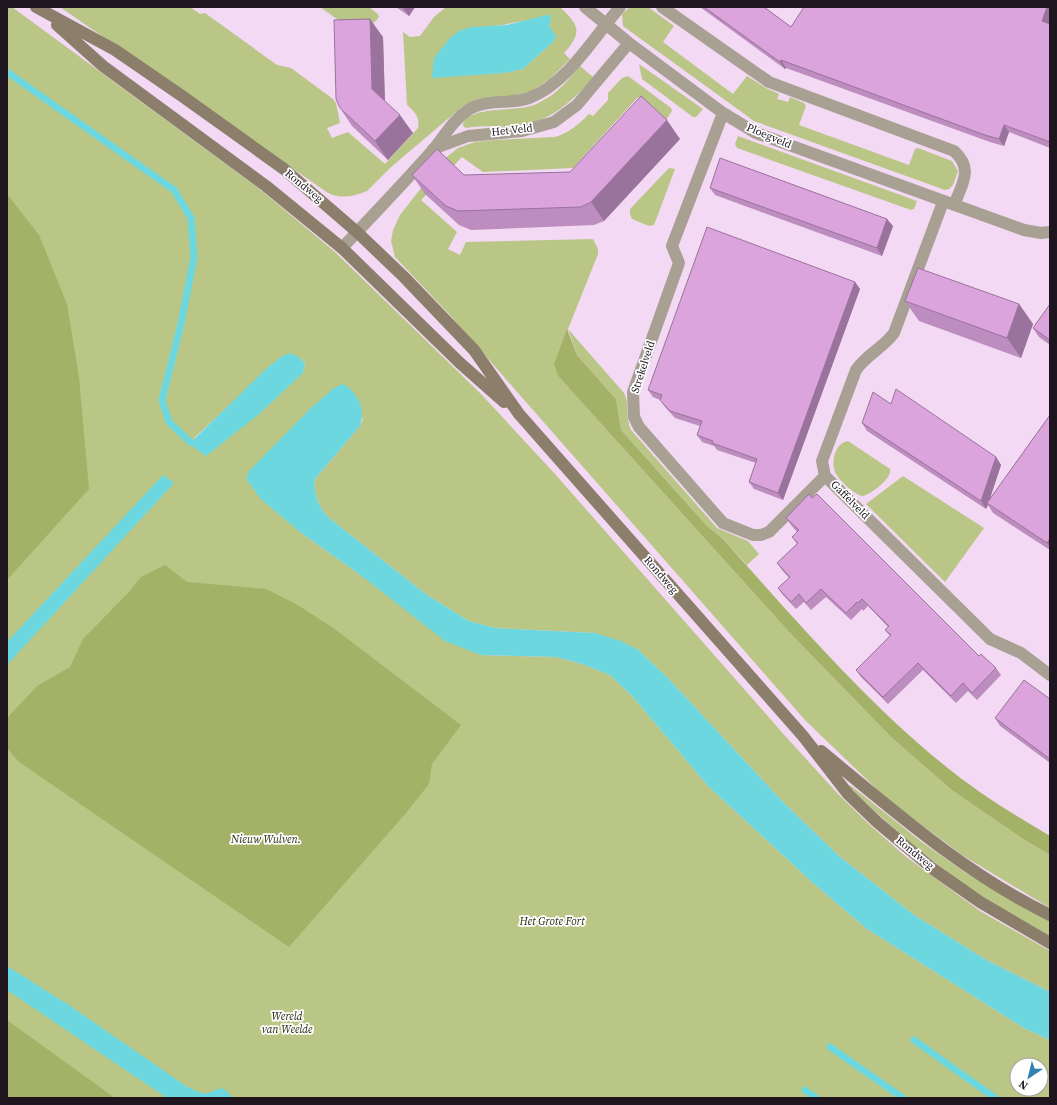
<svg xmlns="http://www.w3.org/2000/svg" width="1057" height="1105" viewBox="0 0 1057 1105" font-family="'Source Serif 4',serif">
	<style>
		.green { fill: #b9c686; fill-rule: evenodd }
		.forest { fill: #a4b268 }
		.water { fill: #6cd7df }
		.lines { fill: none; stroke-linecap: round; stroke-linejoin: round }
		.stream { stroke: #6cd7df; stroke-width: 7 }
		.minor { stroke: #a8a093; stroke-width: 12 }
		.secondary { stroke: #8b7f6c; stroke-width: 12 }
		.wall { fill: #bc8dbe }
		.shaded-wall { fill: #99739b }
		.building { fill: #dba4dd; stroke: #99739b }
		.labels { text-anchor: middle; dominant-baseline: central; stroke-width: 3.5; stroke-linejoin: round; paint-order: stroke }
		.street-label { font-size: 11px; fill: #1e151e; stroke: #fff }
		.park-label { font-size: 11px; font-style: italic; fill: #272d0c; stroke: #fff }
	</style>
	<rect width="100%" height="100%" fill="#f3d9f4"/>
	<!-- green -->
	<path class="green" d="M7,7H12L257,187L335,252L482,395L555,474L787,738L839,795L871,826L905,856L980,911L1050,951V992L988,961L914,915L839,856L782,801L667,677L637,649L595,633L495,628L469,621L427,595L329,518C318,506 315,497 314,480L360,426L363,419L334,388L300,532L359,574L481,655L556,657L582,664L610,675L633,697L708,786L813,883L867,929L1024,1028L1050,1040V1098H7ZM282,356L300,358L305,364L303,373L192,440ZM1017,1065H1041V1089H1017Z
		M60,7H190L200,14L205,13L277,65L291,68L333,99L336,103L340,123L327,128L332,138L348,132L385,164L418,128C420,117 415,112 407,105L403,32L410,37L420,36L434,17L446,7H560C579,25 583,32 564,53L570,59L550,79L530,92L511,96L478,99L463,106L390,168L367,191C353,197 342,199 328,193ZM542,18L551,19L549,26L554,41L523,69L504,73L432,77L471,27C496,28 517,21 542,18Z
		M320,7H369L378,14L379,17L372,25L348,27Z
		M630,7H648L674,26L663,42L733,94L747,76L766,88L779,94L777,99L788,102L790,97L804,103L806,106L799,125L909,165L915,149L918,148L952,161L958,171L953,185L949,189L945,190L754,121L623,26L622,14Z
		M639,64L703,109L696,117H693L642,79Z
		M580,66L593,77C573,102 548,123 516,126C499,127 482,125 466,128L463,126C463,108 509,110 521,108C528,107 536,105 542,101C557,94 569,79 580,66Z
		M628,76L671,108L672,111L666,120L638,97L573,168L483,172L462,157L421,200L457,232L448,249L460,255L466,242L593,239L598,249V254L568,329L624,393C630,405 625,418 631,430L717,528L748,541L759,554L747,565L723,539L707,526L621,430L616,399L577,355L568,329L558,376L790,633L893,739L953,791L1023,839L1050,855V908L962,855L887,799L805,720L448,313L395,257L391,241L393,230L400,215L443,160L458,148L475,142L495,140L555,137C569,133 579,124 589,114L593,116L608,100V93L622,78Z
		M738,136L917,201L914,209L911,210L737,148L735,144Z
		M669,168L675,169L654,225L649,226L632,219L630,214V209Z
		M848,441L890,469C892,479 872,493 863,496C854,495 839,480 835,472C831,461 835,443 848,441Z
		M903,476L984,528L945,582L866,504Z
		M850,785L923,843L966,873L1050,921V936C1029,924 1007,913 987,900C937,867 893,829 850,788Z"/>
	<!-- forest -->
	<path class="forest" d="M7,194L39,235L67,304L79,377L89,489L7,580Z
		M567,329L577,355L616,399L621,430L707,526L723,539C793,617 863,699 944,765C977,792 1014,815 1050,836V855L1023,839L953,791L893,739L790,633L558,376L554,364Z
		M165,565L187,582L266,589L296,604L332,627L461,725L432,764L429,784L406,813L289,947L19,762L7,748V718L37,686L70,667L83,639L128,593L141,577Z
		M7,1020L115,1098H7Z"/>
	<!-- water -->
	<path class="water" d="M547,15H550L551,19L549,26L556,36L554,41L523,69L504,73L432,78L434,58L449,39L459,31L471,27L507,25Z
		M291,353L300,358L305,364L303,373L258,415L206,456L189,444L266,369L282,356Z
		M343,384C358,392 366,410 360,426L314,480C315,497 318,506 329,518L427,595L469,621L495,628L595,633L618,640L637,649L667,677L782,801L839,856L914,915L988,961L1050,992V1040L1024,1028L867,929L813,883L708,786L633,697L610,675L582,664L556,657L481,655L445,641L359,574L300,532L261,499L246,479L249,471L311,408L334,388Z
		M163,475L174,483L7,665V642Z
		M7,966L69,1005L186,1086C193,1089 203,1096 211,1092C216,1090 217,1089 223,1088L234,1098H167L7,990Z"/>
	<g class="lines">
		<!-- stream -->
		<path class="stream" d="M7,72L174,190L191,218L194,257L181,324L162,400L169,422L190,442
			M914,1040L995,1098
			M830,1047L903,1098
			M805,1090L816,1098"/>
		<!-- minor -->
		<path class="minor" d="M585,7L629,43L723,113L756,133L1024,230L1041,233L1050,232
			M662,7L769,82L954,151C974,169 962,184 954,205
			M723,113L672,246L679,263L633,392L634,417L639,427L723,523L753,535H761L769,532L825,476
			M433,149L468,136L522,131L554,122L577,105L629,43
			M943,202L894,333C883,348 866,355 856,370L822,461L825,476L990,639L1021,653L1050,675
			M342,248C372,216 403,184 432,151C444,137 452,121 468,110C486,98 510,105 529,98C567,84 595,36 620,7"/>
		<!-- secondary -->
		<path class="secondary" d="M36,7L115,50L182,96L284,169L357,232L404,277L474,350L519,414L803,736L848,794L877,822L933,869L980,902L1050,943
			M57,25L103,66L266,186L342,248L460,363L504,402
			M821,751C894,811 964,873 1050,915"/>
	</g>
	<!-- wall -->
	<path class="wall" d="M396,7H415L409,16Z
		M700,7H764L791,27L1050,7V19L1049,23L1050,24V148L1009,132L1004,146L990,142L786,68L785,69Z
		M383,37L385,101L413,133L388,160L352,126L340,108Z
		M680,139L604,221L594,225L471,230L459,225L425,194L412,175H464L570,172Z
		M710,188L893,226L882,256L715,195Z
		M855,282L860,289L783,500L754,489L749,482L756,463L717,450L714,446L702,442L697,435L700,426L675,418L665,407L660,400L653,397L648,390Z
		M905,301L1019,304L1033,324L1021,358L919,321Z
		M1050,304V345L1039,337L1033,328Z
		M1050,415V550L993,513L988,505L986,509L867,431L862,423L996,457L1001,465L990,499Z
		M812,498L979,656L996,668L1001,675L977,700L968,691L956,703L923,670L888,704L861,677L856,670L890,636L885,630L888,627L868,606L863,611L862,609L851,620L826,597L811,610L804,602L796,609L783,595L778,588L789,578L782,570L777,563L797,544L792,537L797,532L791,525L786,518Z
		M1050,699V763L1000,726L995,718Z"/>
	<!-- shaded-wall -->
	<path class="shaded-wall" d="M404,7H415L409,16L403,8Z
		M1047,7H1050V19L1047,28L1042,21Z
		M370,19L383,37L385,107L372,89Z
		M781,60L786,68L785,69L780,62Z
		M400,115L413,133L388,160L375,141Z
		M667,120L680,139L604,221L591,202Z
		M1004,125L1009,132L1004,146L999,139Z
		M887,219L893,226L882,256L877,248Z
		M855,282L860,289L783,500L778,493Z
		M1019,304L1033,324L1021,358L1007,338Z
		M996,457L1001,465L988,504L987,503L988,505L986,509L981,501Z
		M1050,538V547L1047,543Z"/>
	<!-- building -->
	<path class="building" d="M704,7H764L791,27L804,7H1047L1042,21L1050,24V142L1004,125L999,139L985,135L781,60L780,62Z
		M370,19L372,89L400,115L375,141L340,108L336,99L334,20Z
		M641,96L667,120L591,202L581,207L458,211L446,206L412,175L437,149L464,175L570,172Z
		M720,158L887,219L877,248L710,188Z
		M707,227L855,282L778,493L749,482L757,459L712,443L713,441L697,435L702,421L670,411L660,400L662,395L648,390Z
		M918,268L1019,304L1007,338L905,301Z
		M1050,304V340L1033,328Z
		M896,389L996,457L981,501L862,423L873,392L891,404Z
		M1050,415V538L1047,543L987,503Z
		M809,494L812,498L817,494L979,656L981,654L996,668L972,693L963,683L951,696L918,663L883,697L856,670L891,635L885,630L889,626L862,599L858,603L857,602L846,613L821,589L806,603L799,594L791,602L778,588L790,577L777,563L798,543L792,537L799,530L786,518Z
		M1024,680L1050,699V759L995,718Z"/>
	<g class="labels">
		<!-- street labels -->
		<g class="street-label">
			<text transform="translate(512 130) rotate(-6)">Het Veld</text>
			<text transform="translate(769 136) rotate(23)">Ploegveld</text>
			<text transform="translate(304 186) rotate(39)">Rondweg</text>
			<text transform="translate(643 367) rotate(-72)">Strekelveld</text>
			<text transform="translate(850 500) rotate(45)">Gaffelveld</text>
			<text transform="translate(661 575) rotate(49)">Rondweg</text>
			<text transform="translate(915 853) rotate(39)">Rondweg</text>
		</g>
		<!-- park labels -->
		<g class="park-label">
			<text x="266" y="839">Nieuw Wulven.</text>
			<text x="552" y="921">Het Grote Fort</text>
			<text x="287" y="1016">Wereld<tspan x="287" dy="13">van Weelde</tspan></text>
		</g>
	</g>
	<!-- border -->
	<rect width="1057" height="1105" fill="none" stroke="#1e151e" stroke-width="16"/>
	<!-- north arrow -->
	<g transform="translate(1029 1077) rotate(215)"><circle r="19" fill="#ffffff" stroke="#a5a1a5"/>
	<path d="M0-3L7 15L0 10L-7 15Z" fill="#2f82b2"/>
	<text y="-6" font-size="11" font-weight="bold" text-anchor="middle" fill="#1e151e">N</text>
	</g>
</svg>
